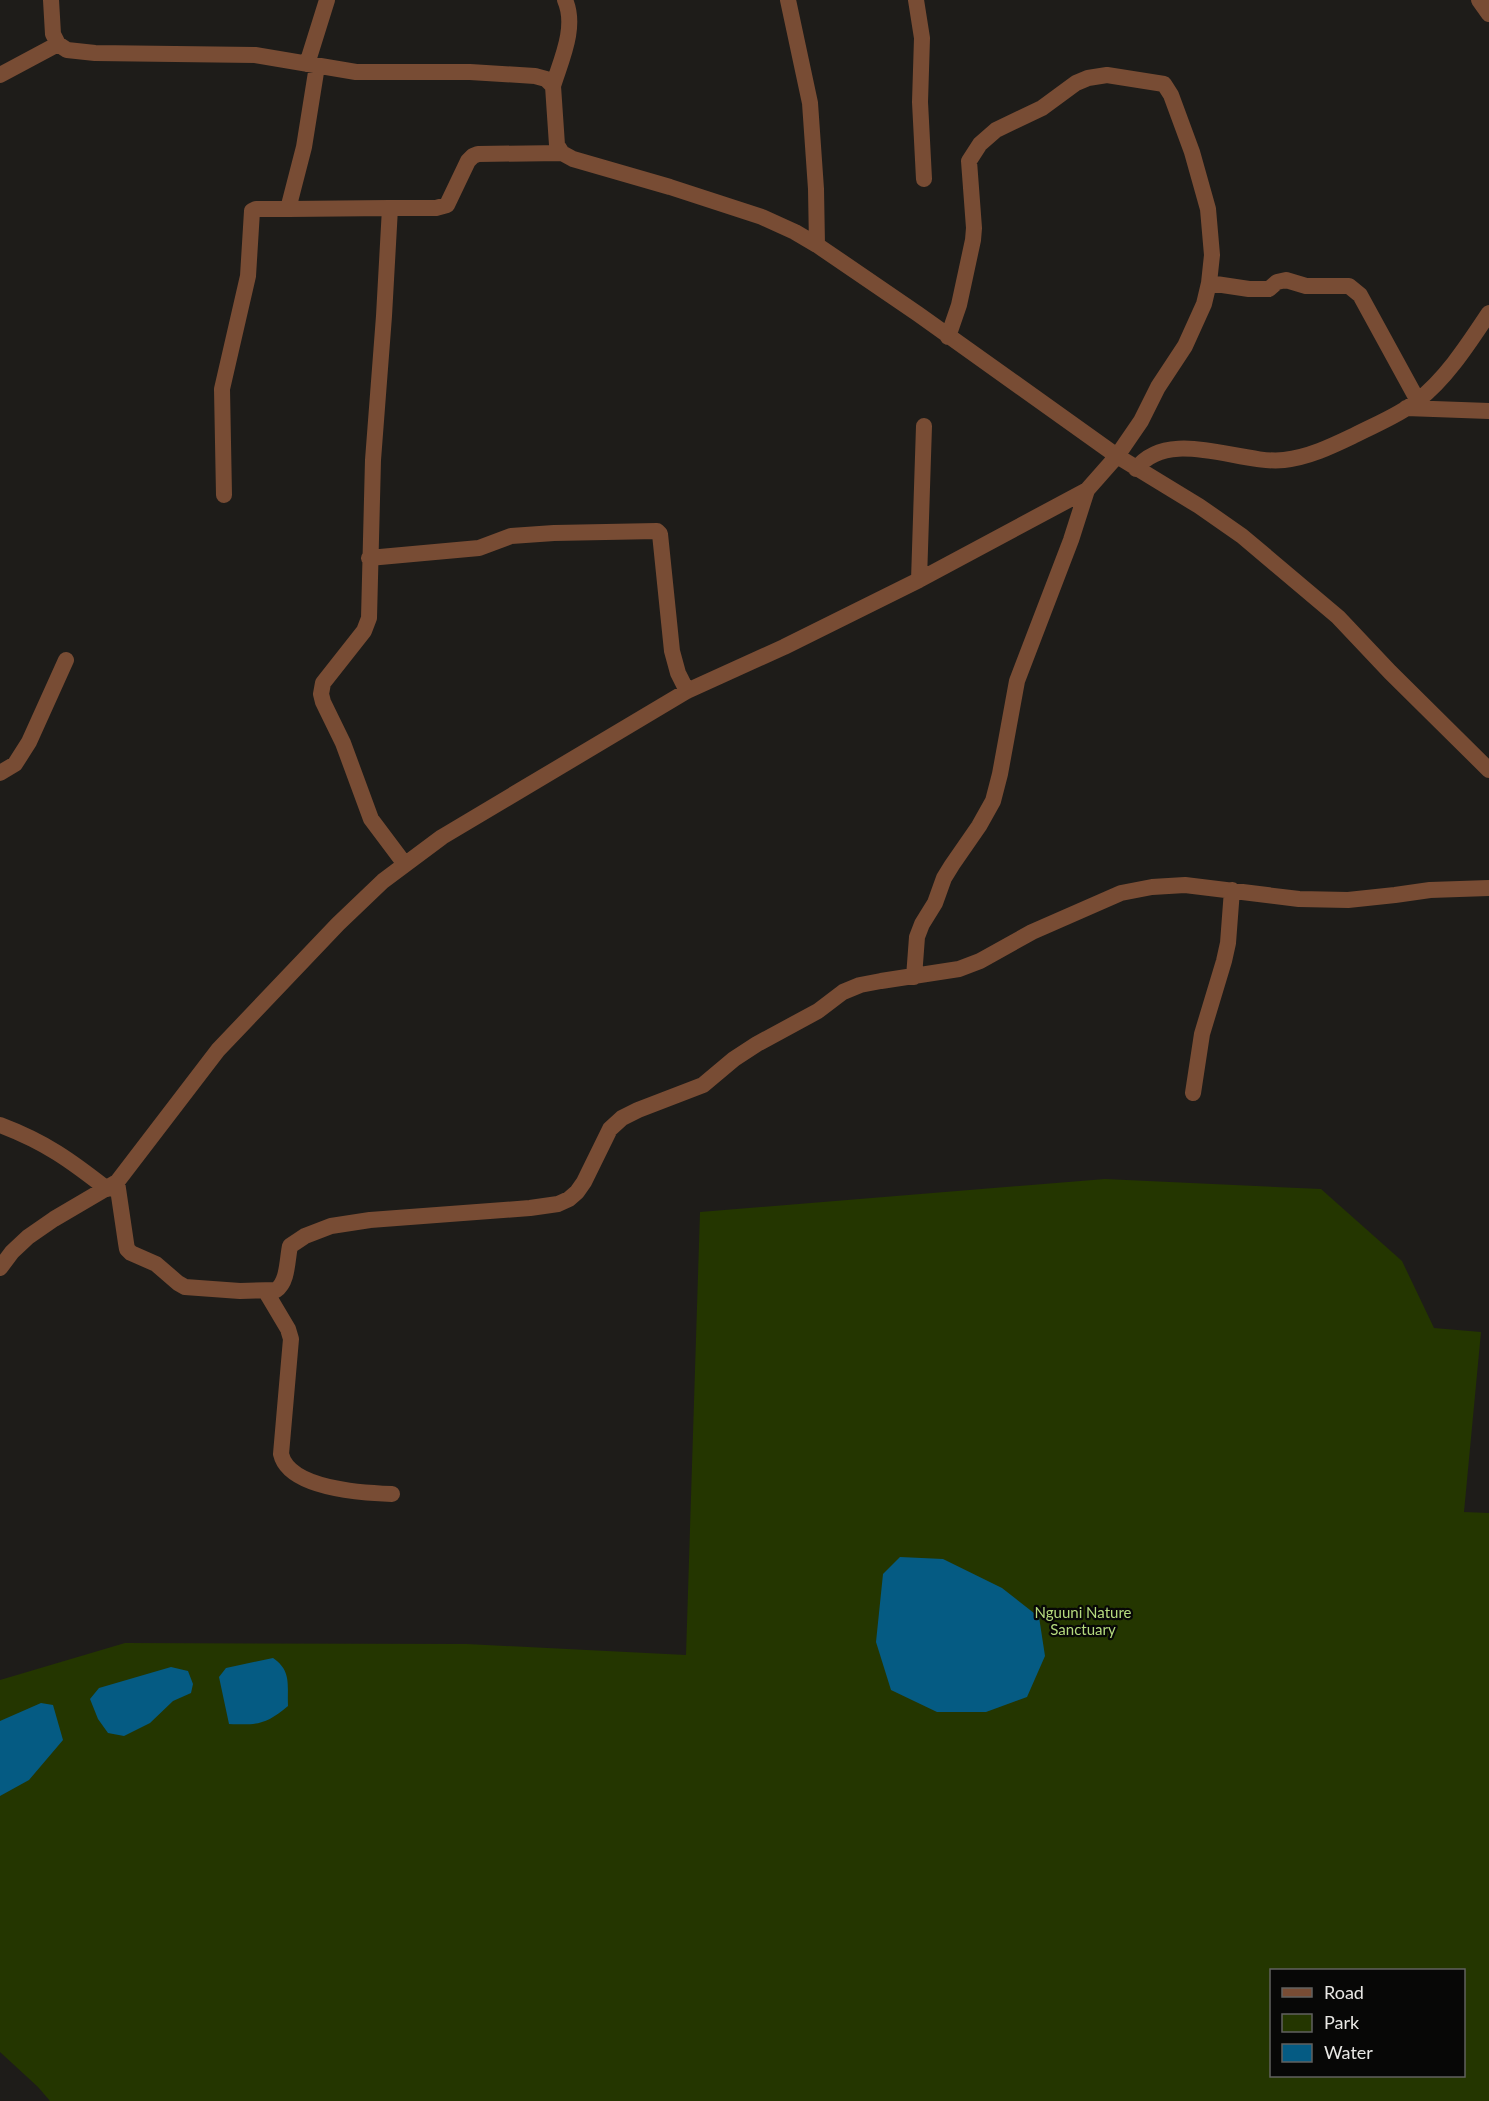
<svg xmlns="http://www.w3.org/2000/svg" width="1489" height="2101" viewBox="0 0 1489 2101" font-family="Lato,sans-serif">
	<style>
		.green { fill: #243600; fill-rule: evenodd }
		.water { fill: #055b83 }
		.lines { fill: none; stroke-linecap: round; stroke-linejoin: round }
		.street { stroke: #784c34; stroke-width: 16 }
		.labels { text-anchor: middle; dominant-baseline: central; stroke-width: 4.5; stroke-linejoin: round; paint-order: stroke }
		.park-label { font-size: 15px; fill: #b5da7e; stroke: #070706 }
	</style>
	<rect width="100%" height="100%" fill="#1e1c19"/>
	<!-- green -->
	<path class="green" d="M1105,1179L1321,1189L1402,1261L1434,1328L1481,1332L1464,1512L1489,1513V2101H50L38,2087L0,2052V1680L125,1643L467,1644L686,1655L700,1212ZM1272,1970H1464V2076H1272Z"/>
	<!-- water -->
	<path class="water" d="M900,1557L943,1559L1002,1588L1039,1617L1045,1656L1027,1697L986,1712H937L891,1690L876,1642L883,1574Z
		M273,1658C292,1671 287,1685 288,1706C265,1725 258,1725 229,1724L219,1677L226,1668Z
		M171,1667L188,1671L193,1684L191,1693L173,1701L150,1723L124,1736L108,1733L98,1719L90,1699L99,1688Z
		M41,1703L53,1705L63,1740L29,1780L0,1796V1721Z"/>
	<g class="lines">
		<!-- street -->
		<path class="street" d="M51,0L53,34L58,44L67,50L95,53L255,55L356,72H470L535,76L546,79L553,86L557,145L562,153L573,159L670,187L762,217L795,232L817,245L918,314L1117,456L1199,506L1242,536L1338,617L1390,672L1489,770
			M788,0L810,103L816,189L817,245
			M916,0L922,38L920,102L924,179
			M1479,0L1489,14
			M307,64L327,0
			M0,75L58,44
			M553,86C561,60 577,27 565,0
			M288,209L390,208
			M1209,283L1249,289H1269L1277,282L1286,280L1306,286H1349L1360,295L1418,401
			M1406,408L1489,411
			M1136,469C1169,426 1240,465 1284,460C1309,457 1330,447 1353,436C1374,425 1398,416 1417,401C1446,379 1469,343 1489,313
			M224,495L222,389L248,276L252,211L256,209H288L304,147L317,66
			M369,558L479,548L511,536L554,533L657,531L660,534L672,651L678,673L687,691
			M919,580L924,426
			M0,773L15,764L29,742L66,660
			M404,863L371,819L343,743L323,702L321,694L323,683L364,631L369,618L373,460L384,316L390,208H436L447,205L468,161L473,156L478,154L562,153
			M914,977L917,937L922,924L935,903L944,878L952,865L979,826L993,801L1000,774L1017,681L1071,540L1087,490
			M1193,1093L1202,1034L1224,961L1228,943L1232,890
			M0,1125C45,1142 70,1160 107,1189
			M117,1182L126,1243L127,1249L131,1253L156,1264L178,1283L185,1287L240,1291L276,1290C288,1282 287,1260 290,1246L305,1236L331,1226L370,1220L530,1208L558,1204L569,1199L577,1192L584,1182L610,1129L622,1118L638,1110L703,1085L734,1059L757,1044L818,1011L843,992L860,985L881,981L959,969L980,961L1032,932L1121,893L1152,887L1185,885L1299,899L1348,900L1395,895L1430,890L1489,888
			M0,1268L12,1252L28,1237L54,1219L117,1182L218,1050L338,924L383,881L442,837L687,691L784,647L919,580L1087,490L1117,456L1141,421L1158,387L1185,346L1204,304L1209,283L1212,255L1208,209L1192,152L1171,95L1164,84L1107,75L1088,78L1076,83L1042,108L996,130L980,144L969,161L974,228L973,240L959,305L948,337
			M266,1292L288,1329L291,1339L281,1454C289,1489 362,1493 392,1494"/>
	</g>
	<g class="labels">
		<!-- park labels -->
		<g class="park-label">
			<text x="1083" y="1612">Nguuni Nature<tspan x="1083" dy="17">Sanctuary</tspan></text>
		</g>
	</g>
	<!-- legend -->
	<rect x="1270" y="1969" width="195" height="108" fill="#070706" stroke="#61615f" stroke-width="1.5"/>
	<rect x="1282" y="1988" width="30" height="9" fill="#784c34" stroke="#61615f" stroke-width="1.5"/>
	<text x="1324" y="1999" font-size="18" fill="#e9e8e5">Road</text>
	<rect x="1282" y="2014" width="30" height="18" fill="#243600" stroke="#61615f" stroke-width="1.5"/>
	<text x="1324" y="2029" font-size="18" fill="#e9e8e5">Park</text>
	<rect x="1282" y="2044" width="30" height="18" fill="#055b83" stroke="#61615f" stroke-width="1.5"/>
	<text x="1324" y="2059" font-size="18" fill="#e9e8e5">Water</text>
</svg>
